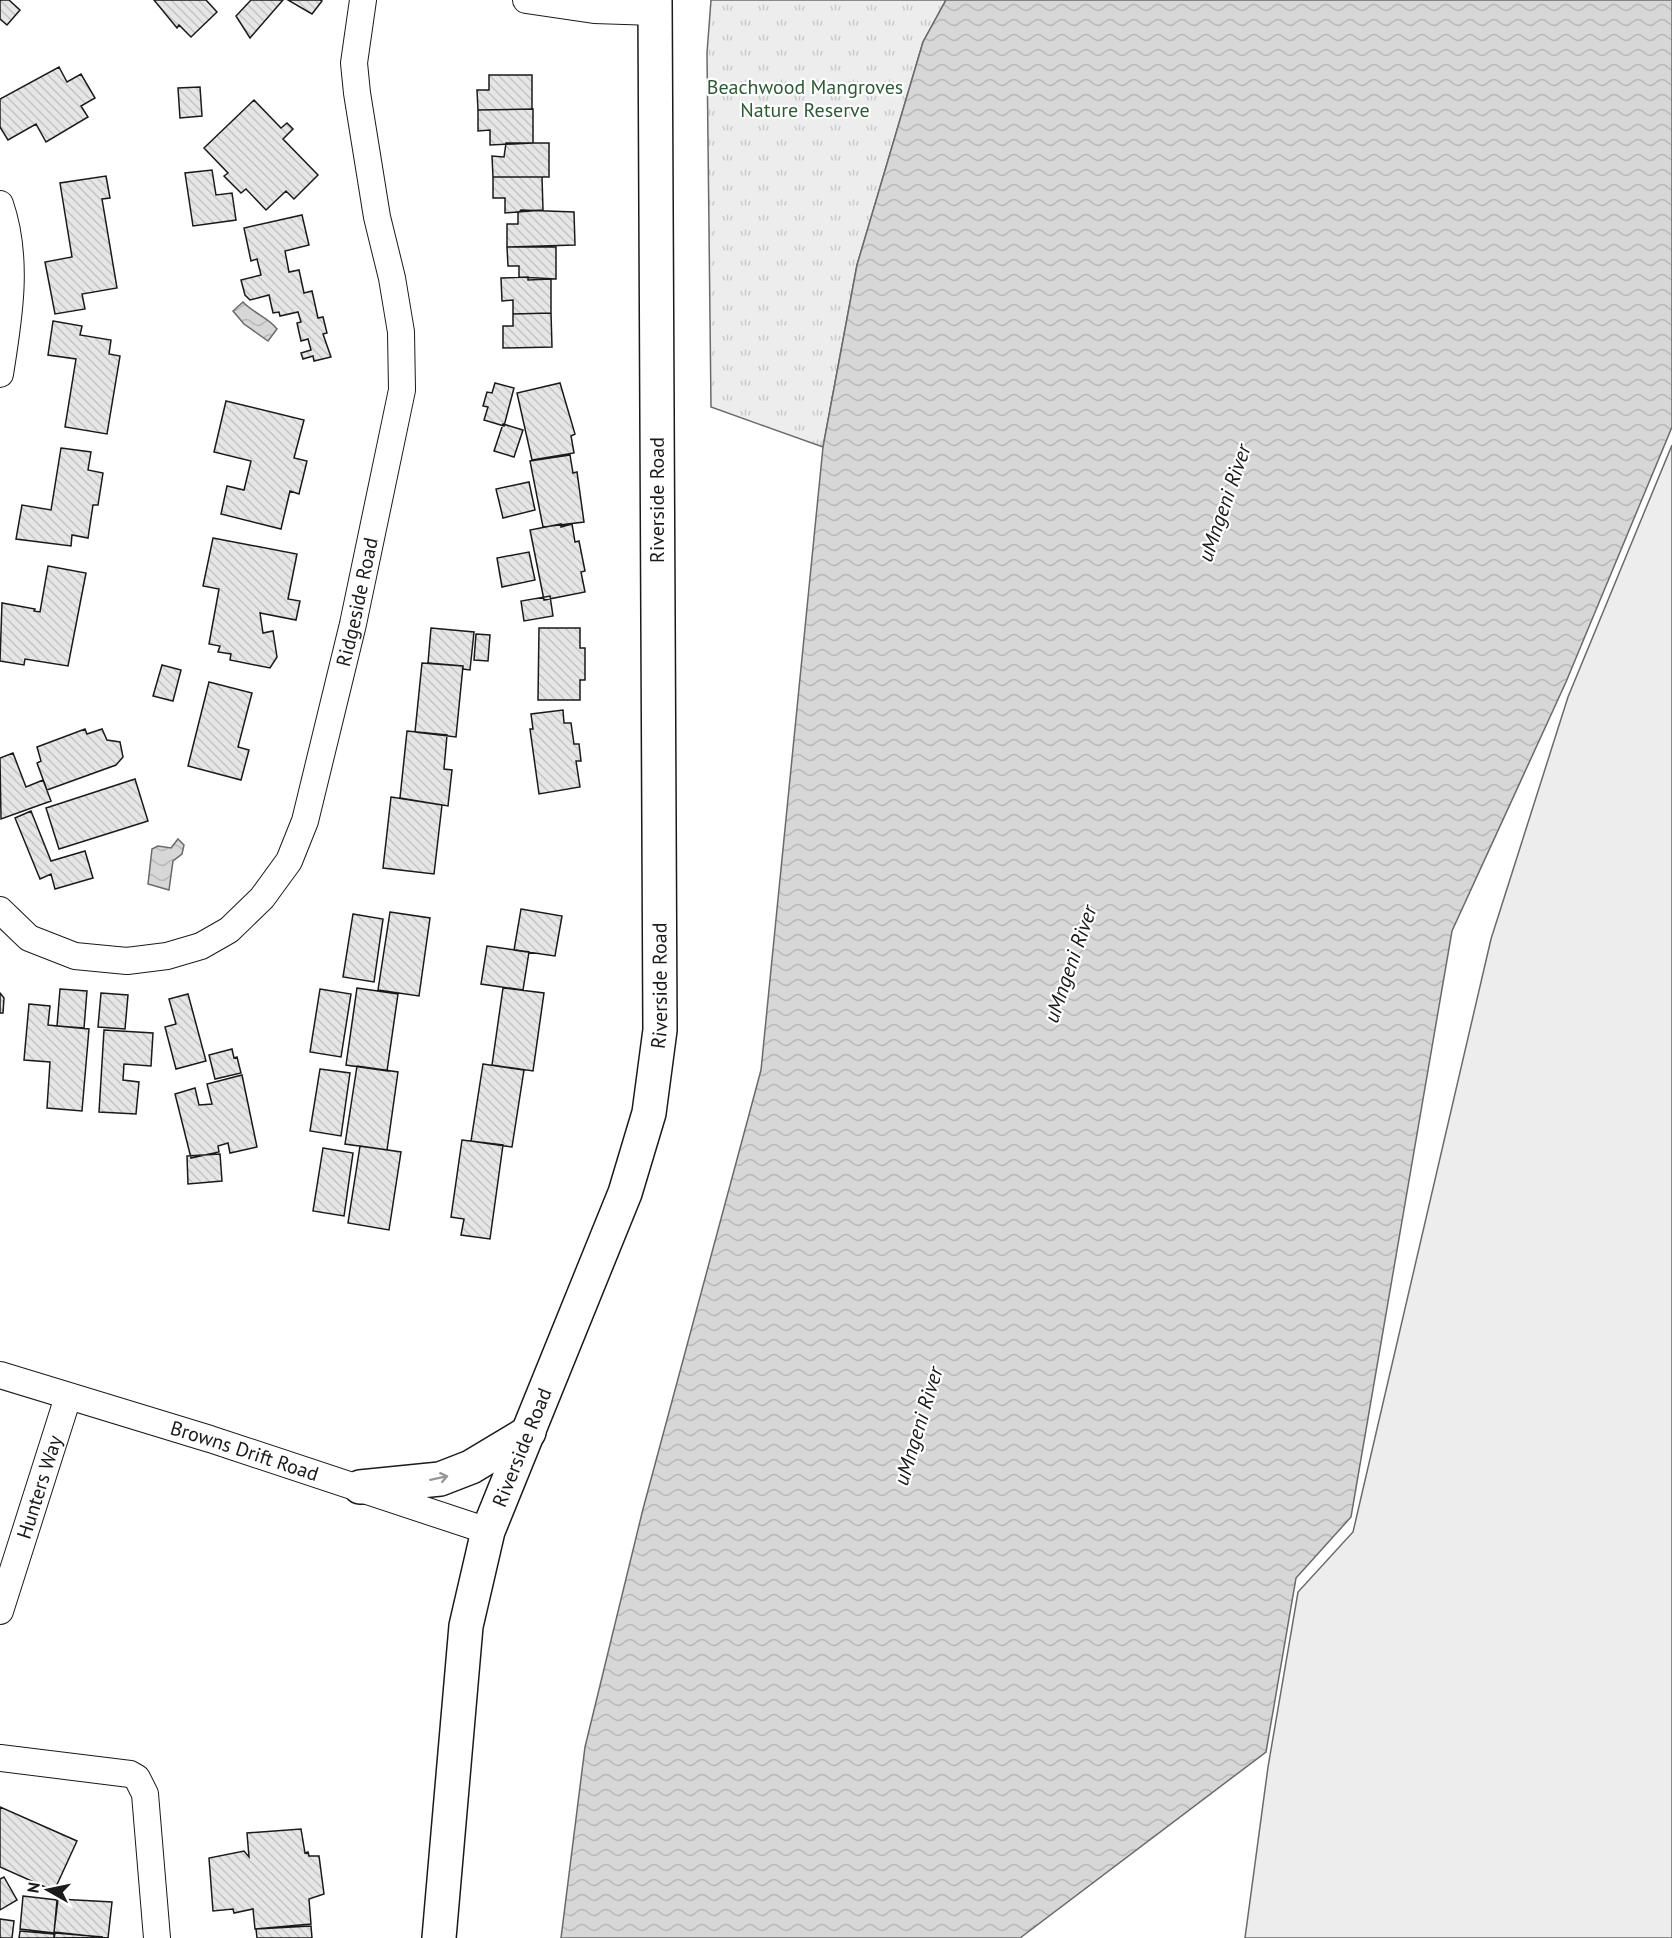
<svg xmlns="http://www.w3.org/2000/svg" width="1672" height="1938" viewBox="0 0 1672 1938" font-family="'PT Sans',sans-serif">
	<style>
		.built { fill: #ededed; stroke: #6a6a6a; stroke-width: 1.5 }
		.park { fill: url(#park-tufts); stroke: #6a6a6a; stroke-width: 1.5 }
		.water { fill: url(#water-waves); stroke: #6a6a6a; stroke-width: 1.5 }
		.building { fill: url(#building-back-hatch); stroke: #1a1a1a; stroke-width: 1.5 }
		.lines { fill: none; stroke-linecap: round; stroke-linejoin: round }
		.minor-casing { stroke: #1a1a1a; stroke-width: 28 }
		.secondary-casing { stroke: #1a1a1a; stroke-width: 36 }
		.minor { stroke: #fff; stroke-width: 26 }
		.secondary { stroke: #fff; stroke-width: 33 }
		.oneway { stroke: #989898 }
		.labels { text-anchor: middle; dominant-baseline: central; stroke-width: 4.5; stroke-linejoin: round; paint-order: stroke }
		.park-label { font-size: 20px; fill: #2b5a34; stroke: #fff }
		.street-label { font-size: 20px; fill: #1a1a1a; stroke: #fff }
		.water-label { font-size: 21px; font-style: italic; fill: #1a1a1a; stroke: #fff }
	</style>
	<defs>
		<pattern id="park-tufts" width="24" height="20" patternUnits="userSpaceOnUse" patternTransform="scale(1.5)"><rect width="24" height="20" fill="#ededed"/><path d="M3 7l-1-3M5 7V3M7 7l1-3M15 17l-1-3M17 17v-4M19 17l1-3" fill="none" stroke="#cbcbcb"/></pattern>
		<pattern id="water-waves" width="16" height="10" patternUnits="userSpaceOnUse" patternTransform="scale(1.5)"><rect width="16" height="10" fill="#d7d7d7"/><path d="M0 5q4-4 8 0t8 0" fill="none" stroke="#b8b8b8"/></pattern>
		<pattern id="building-back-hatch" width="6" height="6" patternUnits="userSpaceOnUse" patternTransform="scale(1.5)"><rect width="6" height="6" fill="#e6e6e6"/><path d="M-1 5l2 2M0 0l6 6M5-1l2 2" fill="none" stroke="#c5c5c5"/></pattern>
	</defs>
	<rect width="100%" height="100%" fill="#fff"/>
	<!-- built -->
	<path class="built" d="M1672,445V1938H1245L1268,1767L1298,1592L1353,1532L1491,939L1568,697Z"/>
	<!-- park -->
	<path class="park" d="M711,0H946L923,42L857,265L823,447L711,407L707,53Z"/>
	<!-- water -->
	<path class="water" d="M946,0H1672V427L1566,682L1452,931L1351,1517L1296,1578L1266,1752L1020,1938H561L585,1747L643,1509L761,1070L823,447L857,265L923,42Z
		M243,302C253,313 268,317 277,329L268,341L244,324L233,311Z
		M178,839L184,845L182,854L173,861L169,890L148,884L152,849L158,846L171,848Z"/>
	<!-- building -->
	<path class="building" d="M0,0H9L20,10L7,25L0,19Z
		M154,0H206L217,12L191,37L179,25L177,28Z
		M251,0H283L250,38L236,16Z
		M288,0H320L322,1L312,14Z
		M59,67L67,82L81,74L95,98L81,106L88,117L46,142L36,124L8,140L0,127V99Z
		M489,75H532V109L478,110L477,90H489Z
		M200,87L202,116L180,118L178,88Z
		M254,100L281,128L287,123L293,129L283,139L318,175L294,199L286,191L266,210L246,189L241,193L224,176L228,173L204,148Z
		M533,109V143L490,145V130L478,131V110Z
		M506,143H549V177H493L492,156L504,157Z
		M212,170L216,195L232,193L236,220L193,226L185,173Z
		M106,176L110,198L102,199L117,288L82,294L85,309L55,314L45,262L72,257L60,183Z
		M493,177H542L543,210L505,213V198H493Z
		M521,210L574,212L575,245L507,247V224H518V213Z
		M302,215L309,245L285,251L289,272L299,270L304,293L312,291L318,318L323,317L327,333L323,334L331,357L314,361L313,356L303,359L301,353L311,350L308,339L301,341L297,323L301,322L298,312L280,316L279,312L273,313L269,295L250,300L245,295L241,280L261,275L257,259L251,261L244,228Z
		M507,247H556V279L519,277V266H508Z
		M528,277V280L551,279V313L513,314V300L502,301L501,278Z
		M551,313L552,347L503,348V326H513V314Z
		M53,321L82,326L80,335L111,340L109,354L120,356L107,434L65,427L76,359L48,355Z
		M495,383L514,388L504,426L484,420L488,407L483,406L487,392L492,393Z
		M560,383L575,434L571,436L574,453L532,460L517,393Z
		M226,401L304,420L294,458L307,461L299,494L290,491L281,529L221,514L227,486L244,490L251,461L214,452Z
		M503,424L523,430L514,457L494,451Z
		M61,448L91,452L88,470L103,473L98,505H93L88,538L72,535L71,546L16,539L22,505L51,510Z
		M570,455L573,473L577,472L584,522L543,527L530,461Z
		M529,482L535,510L503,518L496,489Z
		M561,524V527L572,524L575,542L579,541L585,571L581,572L585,592L544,600L530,530Z
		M213,538L297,554L288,599L300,601L296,620L260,613L263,633L273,631L277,657L270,668L230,660L231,654L218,652L220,646L209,644L219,589L203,586Z
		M529,552L535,580L502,587L497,558Z
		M48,566L86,573L68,666L25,659L24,665L0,661L2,603L35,609L34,611L40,612Z
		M550,596L553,616L524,621L521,601Z
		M431,628L474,632L470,670L463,669V666L428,663Z
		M539,628H580V648H585V680H580V700H538Z
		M476,634L490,635L488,661L474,660Z
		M422,663L463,666L456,737L415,732Z
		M162,665L181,670L173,701L153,696Z
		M209,682L252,693L238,747L249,750L241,780L188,766Z
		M563,710L564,723H571L574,744H579L581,761H576L580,787L539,794L530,729H533L531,714Z
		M85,729L87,734L102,729L107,740L120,742L123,757L116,765L47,790L37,763L41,761L37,747Z
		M407,731L447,735L444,769L452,770L448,806L400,798Z
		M13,753L26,787L43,780L51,801L1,819L0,758Z
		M135,779L148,821L59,849L46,808Z
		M391,797L442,805L434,874L383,868Z
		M31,811L51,861L85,851L93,878L55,889L51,874L40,879L15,818Z
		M521,909L562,916L555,956L514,950Z
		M390,912L430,918L419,996L378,990Z
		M353,914L383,919L374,982L343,977Z
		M487,946L529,952L523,990L481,984Z
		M357,988L398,994L387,1071L346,1065Z
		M503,988L544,993L533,1071L492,1065Z
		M60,989L87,991L84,1028L57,1026Z
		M320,989L351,994L341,1057L310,1052Z
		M0,993L4,998L3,1013H0Z
		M101,993L128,995L125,1029L98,1027Z
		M188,994L206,1061L176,1069L165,1027L176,1024L169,999Z
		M29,1004L50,1006L48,1025L89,1029L82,1111L47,1108L50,1062L24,1060Z
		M104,1030L153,1033L151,1066L124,1064L123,1080L139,1082L136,1114L99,1112Z
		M232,1049L234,1058L237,1057L241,1073L215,1079L209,1055Z
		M483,1064L524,1070L512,1147L471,1141Z
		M357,1066L398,1072L387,1150L345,1144Z
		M320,1069L350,1073L341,1136L310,1131Z
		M242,1075L257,1147L230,1153L228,1143L218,1146L219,1152L191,1158L175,1094L195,1088L199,1105L212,1104L207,1084Z
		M462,1140L503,1145L490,1239L461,1235L464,1219L451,1217Z
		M360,1146L401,1152L389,1230L348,1223Z
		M323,1148L353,1153L344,1216L313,1211Z
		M220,1154L222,1181L188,1184L187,1156Z
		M0,1807L77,1841L54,1891L0,1867Z
		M301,1829L305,1853L308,1852L309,1856H319L324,1894L309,1899L311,1924L255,1929L253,1909L234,1913L233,1909L213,1911L209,1858L244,1851L249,1857L247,1833Z
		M4,1877L17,1900L0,1910V1879Z
		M23,1896L57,1900L54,1933L20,1929Z
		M58,1899L112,1902L108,1938L54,1932Z
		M0,1919L14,1921L12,1938H0Z
		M311,1926L312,1938H257L256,1929Z
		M20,1931L54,1934V1938H19Z
		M55,1933L103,1937L54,1938Z"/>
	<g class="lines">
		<!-- minor casing -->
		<g class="minor-casing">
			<g id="minor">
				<path d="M526,0L594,10L655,12"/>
				<path d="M0,204C19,259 9,318 0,374"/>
				<path id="s1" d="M0,910L29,938L75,956L127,961L167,956L201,946L229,930L262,898L289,861L305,821L353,624L402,390L401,332L392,278L377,217L357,93L354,63L363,0"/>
				<path id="s2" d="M0,1375L210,1439L488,1531"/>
				<path id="s3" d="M0,1611L68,1397"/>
				<path d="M0,1758L130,1774L137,1778L145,1794L157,1938"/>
			</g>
		</g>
		<!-- secondary casing -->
		<g class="secondary-casing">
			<g id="secondary">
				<path d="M360,1487L440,1479L471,1467L529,1432"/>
				<path id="s4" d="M439,1938L466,1626L488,1531L625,1193L649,1113L660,1030L655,0"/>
			</g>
		</g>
		<!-- minor -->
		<use href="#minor" class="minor"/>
		<!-- secondary -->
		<use href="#secondary" class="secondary"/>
	</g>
	<!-- one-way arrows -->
	<defs><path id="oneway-shaft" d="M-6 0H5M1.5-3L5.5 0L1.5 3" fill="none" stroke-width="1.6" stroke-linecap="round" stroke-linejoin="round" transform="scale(1.5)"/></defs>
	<use class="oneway" href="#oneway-shaft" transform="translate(439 1478) rotate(-12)"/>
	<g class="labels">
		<!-- park labels -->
		<g class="park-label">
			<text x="805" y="87">Beachwood Mangroves<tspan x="805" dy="23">Nature Reserve</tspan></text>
		</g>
		<!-- street labels -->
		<g class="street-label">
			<text transform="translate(657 500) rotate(-90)">Riverside Road</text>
			<text stroke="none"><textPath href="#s1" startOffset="610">Ridgeside Road</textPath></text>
			<text stroke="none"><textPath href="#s4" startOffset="987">Riverside Road</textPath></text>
			<text stroke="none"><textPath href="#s4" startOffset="501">Riverside Road</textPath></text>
			<text stroke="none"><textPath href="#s2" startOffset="256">Browns Drift Road</textPath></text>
			<text stroke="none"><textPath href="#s3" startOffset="130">Hunters Way</textPath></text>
		</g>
		<!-- water labels -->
		<g class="water-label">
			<text transform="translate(1224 503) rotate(-71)">uMngeni River</text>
			<text transform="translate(1070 964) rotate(-71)">uMngeni River</text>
			<text transform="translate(918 1426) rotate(-73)">uMngeni River</text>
		</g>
	</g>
	<!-- north arrow -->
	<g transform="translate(48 1890) rotate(279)" stroke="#ffffff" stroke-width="4.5" paint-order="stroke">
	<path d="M0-4.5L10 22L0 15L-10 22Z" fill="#1a1a1a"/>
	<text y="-9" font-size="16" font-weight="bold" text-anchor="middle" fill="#1a1a1a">N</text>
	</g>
</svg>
